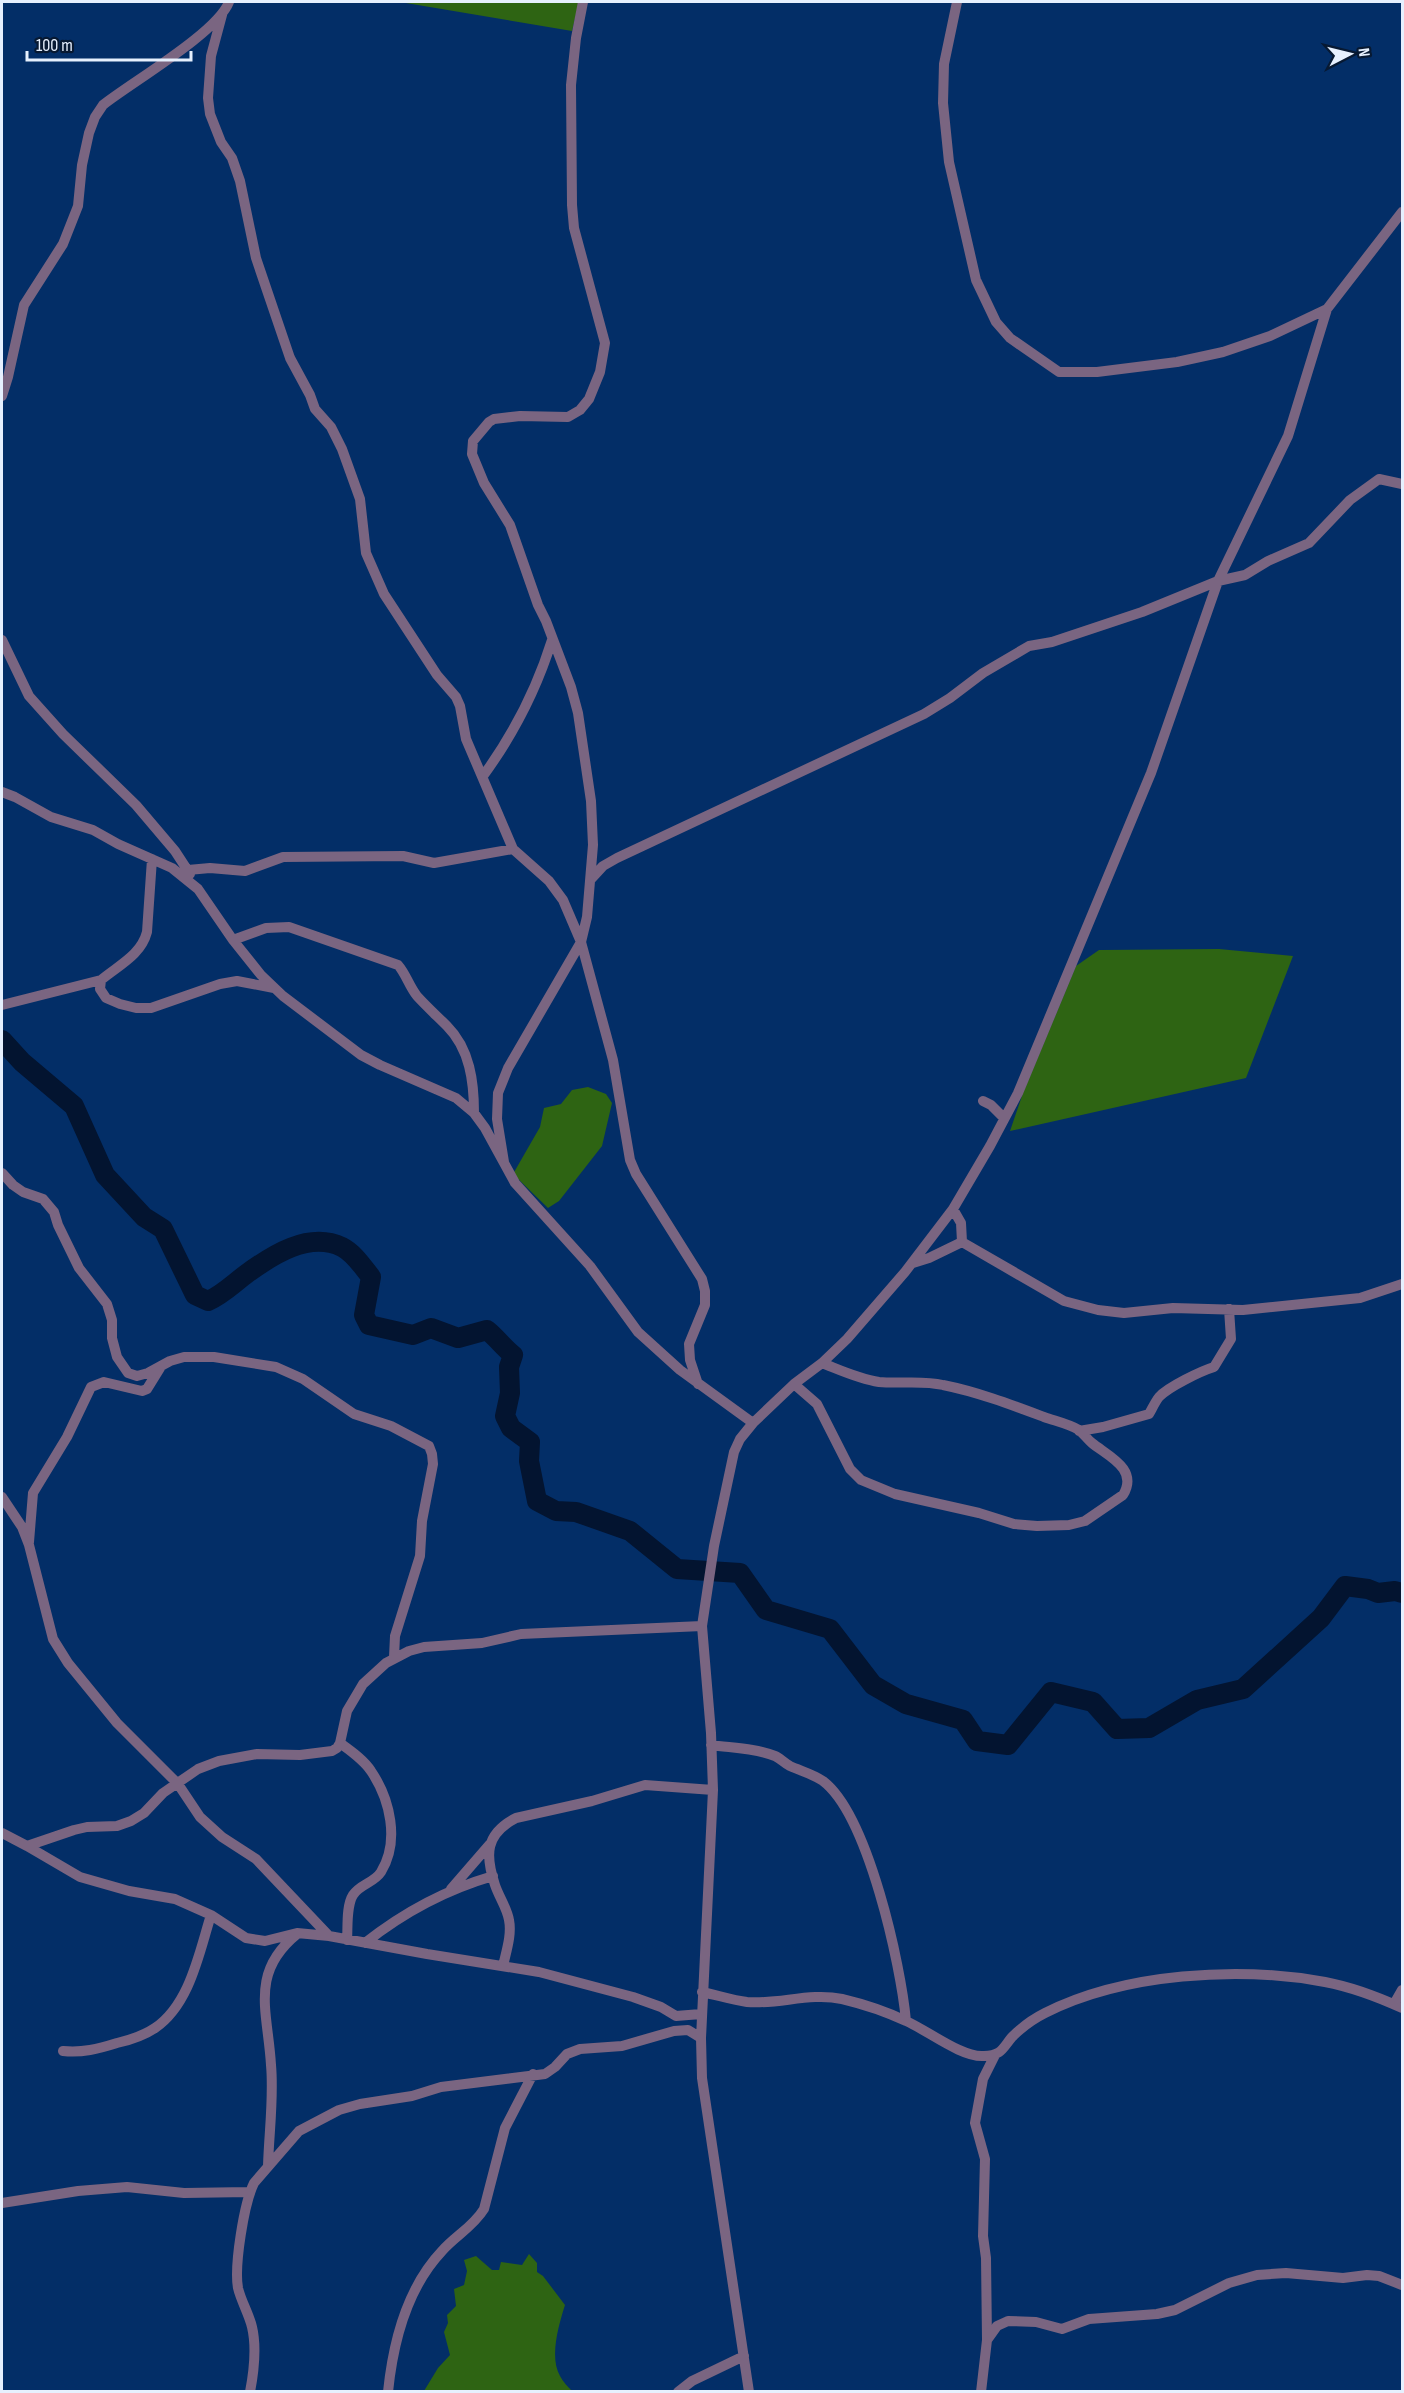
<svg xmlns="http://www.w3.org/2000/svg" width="1404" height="2393" viewBox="0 0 1404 2393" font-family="'Sofia Sans Condensed',sans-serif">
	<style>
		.green { fill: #2e6413 }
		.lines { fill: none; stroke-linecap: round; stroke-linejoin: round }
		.river { stroke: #031430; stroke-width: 20 }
		.minor { stroke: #7a6581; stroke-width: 10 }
	</style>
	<rect width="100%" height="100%" fill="#032e67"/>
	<!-- green -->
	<path class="green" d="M400,2H579L572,31Z
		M1219,949L1293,956L1246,1078L1010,1131L1023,1093L1076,966L1099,950Z
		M588,1087L606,1094L612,1103L602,1146L559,1201L548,1208L513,1174L540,1127L544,1108L561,1104L572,1090Z
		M529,2254L537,2263V2272L543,2276L565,2305C559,2324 549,2357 560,2376C563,2382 568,2387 572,2391H424L438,2368L450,2355L444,2332L448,2323L447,2315L456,2306L454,2289L464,2285L467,2271L464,2260L476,2256L492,2270H499L501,2262L522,2265Z"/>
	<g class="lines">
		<!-- river -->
		<path class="river" d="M2,1040L22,1062L74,1106L105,1175L144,1217L163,1229L195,1295L208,1301C222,1295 233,1284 245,1275C272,1255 309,1231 342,1247C354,1253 363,1267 371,1277L364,1315L369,1325L413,1335L431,1328L458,1338L487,1330C497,1338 503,1347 513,1355L509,1367L510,1393L505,1416L511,1428L530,1442L529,1461L537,1501L556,1511L576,1512L630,1531L677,1569L740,1573L766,1610L830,1629L873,1685L906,1704L963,1720L977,1741L1008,1745L1051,1692L1093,1702L1117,1729L1149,1728L1197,1700L1243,1689L1321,1618L1345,1586L1368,1589L1378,1593L1395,1591L1402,1593"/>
		<!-- minor -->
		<path class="minor" d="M583,2L576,38L571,85L572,205L574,228L605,343L600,372L589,399L580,410L568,417L520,416L494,419L489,422L473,441L472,454L484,483L510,525L538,605L546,621L571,687L578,713L591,801L593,845L587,917L581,942L613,1060L630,1160L636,1174L702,1279L705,1291V1305L689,1344L690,1360L698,1384
			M957,2L944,64L943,103L949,162L976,280L996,322L1010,338L1059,372H1097L1177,362L1223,352L1270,336L1327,309
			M222,15L211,56L208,98L210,114L221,142L232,158L240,181L256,258L290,358L310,395L315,409L331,427L342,449L360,499L366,553L384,594L437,675L456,697L460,706L466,739L513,849L549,881L563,900L581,942L508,1068L498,1093L497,1119L504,1162
			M2,396L8,377L24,305L63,244L78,206L82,165L89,133L95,117L103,105C132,82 217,33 229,2
			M2,640L29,696L63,734L136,805L175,851L190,874
			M483,776C513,735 537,688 552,640
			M2,792L15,797L51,817L93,830L118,844L172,868L198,889L233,940L261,975L283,996L361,1055L380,1065L456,1098L474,1113L485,1128L515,1183L590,1266L638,1332L680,1370L753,1423
			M152,859L147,932C141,955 119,965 101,980L100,989L106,998L120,1004L136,1008H151L220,984L237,981L274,988
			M188,870L210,868L245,871L283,857L403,856L434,863L513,849
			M591,879L603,866L617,858L924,714L950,698L983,673L1029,646L1052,642L1142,612L1218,581L1245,575L1268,561L1309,543L1350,500L1379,479L1402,484
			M233,940L266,928L289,927L398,965C406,974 409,986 417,996C427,1007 437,1016 447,1026C470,1049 474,1082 474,1113
			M2,1005L101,980
			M983,1101L991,1105L1004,1118
			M2,1173L13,1185L23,1192L43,1199L54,1212L58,1225L79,1268L107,1304L112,1320V1338L117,1357L128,1373L137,1376L148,1373L170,1361L184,1357H214L276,1367L303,1379L354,1414L391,1426L429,1446L432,1454L433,1464L422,1521L420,1556L395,1636L394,1657
			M953,1209L961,1223L962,1242L1064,1301L1098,1310L1124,1313L1173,1308L1243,1310L1360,1298L1402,1284
			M913,1263L929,1258L962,1242
			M794,1384L817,1404L850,1469L861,1480L895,1494L979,1513L1014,1524L1037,1526L1069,1525L1085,1521L1123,1495C1139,1469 1108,1456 1092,1443C1087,1439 1084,1434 1079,1430C1069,1424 1055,1421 1044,1417C1012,1405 978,1392 943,1385C922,1380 901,1384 879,1382C859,1379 840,1370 822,1363
			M1079,1431L1103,1427L1149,1414C1152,1409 1155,1402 1159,1397C1168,1387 1201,1371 1214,1367L1231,1339L1229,1309
			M2,1497L22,1527L29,1545L53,1639L68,1663L117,1723L178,1784L200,1817L222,1837L256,1859L329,1936
			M29,1542L33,1493L67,1437L91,1387L104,1382L142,1391L147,1389L160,1368
			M340,1743C351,1751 364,1760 371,1771C390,1799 400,1841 381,1872C374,1883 360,1884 353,1895C346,1906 348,1927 347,1940
			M711,1745C732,1748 755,1748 775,1756C780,1758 784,1763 790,1766C801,1771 813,1774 823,1781C868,1815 901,1965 906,2021
			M2,1833L27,1846L80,1877L129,1891L175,1899L211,1915L246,1938L265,1941L297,1933L329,1936L427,1954L539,1972L633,1997L661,2007L676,2016L701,2014
			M27,1846L74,1830L87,1827L117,1826L131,1821L144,1813L163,1793L198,1769L219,1761L257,1754L300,1755L332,1751L337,1748L340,1743L347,1711L363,1684L386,1663L409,1651L424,1647L482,1643L521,1634L702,1626
			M451,1889L490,1844
			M365,1943C404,1912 445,1890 493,1876
			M503,1966C506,1952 512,1935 509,1920C507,1908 499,1897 495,1885C485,1855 485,1834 516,1818L592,1801L645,1785L713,1790
			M702,1992C717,1995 732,2000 747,2002C778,2005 810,1992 842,1999C863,2004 887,2012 906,2021C927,2030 962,2058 984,2056C1002,2055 1002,2049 1012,2037C1021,2028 1033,2019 1045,2013C1124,1973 1239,1966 1325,1982C1351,1987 1378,1997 1402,2008
			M1394,2004L1402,1990
			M63,2051C82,2053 98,2049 117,2043C130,2040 143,2036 155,2028C190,2004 199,1953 211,1915
			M268,2166C269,2132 274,2098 271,2065C268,2012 249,1973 297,1934
			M2,2203L78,2191L127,2187L184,2193L249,2192
			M987,2340L997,2326L1008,2321L1036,2322L1062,2329L1089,2319L1157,2314L1175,2310L1229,2283L1257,2275L1286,2273L1343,2278L1367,2275L1379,2276L1402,2285
			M250,2392C254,2371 257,2348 252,2327C249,2314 241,2301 238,2288C234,2266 244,2203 254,2183L299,2131L339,2110L360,2104L412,2096L441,2087L545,2074L555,2067L567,2054L580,2049L622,2046L674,2031L688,2030L701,2038
			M388,2392C393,2343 407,2288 442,2251C455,2236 473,2227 484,2209L505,2128L533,2074
			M678,2392L692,2381L744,2356
			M749,2392L702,2078L701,2038L713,1790L711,1733L702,1626L714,1546L734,1452L740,1439L753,1423L794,1384L822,1363L847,1339L905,1272L953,1209L990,1146L1018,1093L1151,773L1218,581L1288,436L1327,309L1402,212
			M981,2392L987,2340L986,2258L983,2236L985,2159L975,2123L983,2079L995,2055"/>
	</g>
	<!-- border -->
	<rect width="1404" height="2393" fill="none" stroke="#e6f0fe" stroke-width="6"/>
	<!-- north arrow -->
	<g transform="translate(1350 54) rotate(83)" stroke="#071932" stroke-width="4.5" paint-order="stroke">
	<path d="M0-4.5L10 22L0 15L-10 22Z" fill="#e6f0fe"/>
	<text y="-9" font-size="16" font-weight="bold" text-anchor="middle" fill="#e6f0fe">N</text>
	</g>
	<!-- scale -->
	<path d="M27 51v9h164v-9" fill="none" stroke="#e6f0fe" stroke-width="3"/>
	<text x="36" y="51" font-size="18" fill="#e6f0fe" stroke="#071932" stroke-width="4.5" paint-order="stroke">100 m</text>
</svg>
